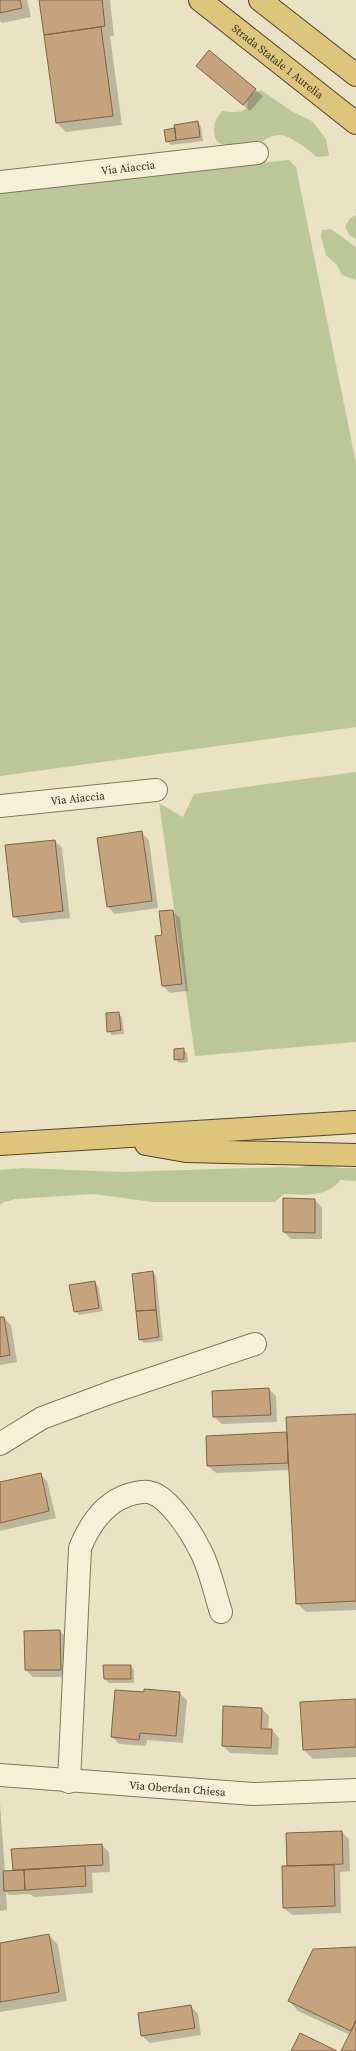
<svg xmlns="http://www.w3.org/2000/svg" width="356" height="2051" viewBox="0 0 356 2051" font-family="'Source Serif 4',serif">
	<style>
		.green { fill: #bbc798 }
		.shadow { fill: #0003 }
		.building { fill: #c5a47d; stroke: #7f6344 }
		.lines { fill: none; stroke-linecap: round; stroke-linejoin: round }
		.minor-casing { stroke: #82765c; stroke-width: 24 }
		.trunk-casing { stroke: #514330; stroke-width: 24 }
		.minor { stroke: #f5f0d6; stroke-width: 22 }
		.trunk { stroke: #dec57c; stroke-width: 22 }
		.labels { text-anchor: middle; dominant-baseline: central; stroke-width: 3; stroke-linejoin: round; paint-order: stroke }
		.street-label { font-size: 11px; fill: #342c1e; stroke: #f2edd2 }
	</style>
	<rect width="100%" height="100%" fill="#eae3c3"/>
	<!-- green -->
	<path class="green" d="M261,90L293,112L312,121L326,139L329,156L317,157C310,151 290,135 280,135C271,134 265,140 258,144C248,148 227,149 218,142C214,139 214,132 214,127C214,122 219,115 222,111C231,112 241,114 248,107C246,96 251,94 261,90Z
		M289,160L296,167L356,463V727L0,776V191Z
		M356,215V239L349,235L345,226L350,218Z
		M331,229L356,247V280L342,275L337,265L326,255L321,237L322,230Z
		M356,772V1042L195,1056L159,803L183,817L194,794Z
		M316,1163L340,1168H356V1181L340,1180C329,1197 302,1195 284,1194L275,1202H152L94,1194L16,1199L4,1202L0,1205V1170L23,1168L122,1172L283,1167L297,1168Z"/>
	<!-- shadow -->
	<path class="shadow" d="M0,0H27L31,17L2,23L0,21Z
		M40,0H110L114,36H110L122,125L66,132L57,123Z
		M197,66L255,89L263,96L250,111Z
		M198,122L201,126L203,141L171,145L167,141L176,129Z
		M141,832L149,840L158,908L115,914L108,907L98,839Z
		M55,841L62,848L70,918L21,923L14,916Z
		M172,911L180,918L188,991L170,993L163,986V936Z
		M118,1013L122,1017L124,1034L112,1035L108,1031Z
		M183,1049L187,1053L188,1062L179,1063L175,1059Z
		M314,1200L322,1207V1239H291L284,1232Z
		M152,1272L156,1276L163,1341L144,1343L140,1339Z
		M94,1282L98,1286L103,1311L79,1315L75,1311Z
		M0,1318H4L11,1325L17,1362L0,1365Z
		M269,1389L276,1396L277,1422L222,1424L214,1417Z
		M356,1415V1610L306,1612L297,1603L290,1470L216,1473L208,1466L288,1435Z
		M40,1474L47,1481L56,1518L0,1531V1483Z
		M60,1631L67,1639L68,1677H33L26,1670Z
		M104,1666H130L134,1670V1683H109L105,1679Z
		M145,1693H179L187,1700L183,1743L147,1740L146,1746L119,1744L112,1737Z
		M356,1700V1757L313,1759L304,1750Z
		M262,1709L269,1716L268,1730H272L279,1738L278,1755L230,1753L223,1746Z
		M0,1803L5,1872L14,1871L12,1850L102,1845L109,1852L110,1872L92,1873L93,1893L34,1897L30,1894L9,1895L6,1892L7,1910L0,1911Z
		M342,1832L349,1839L350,1871L340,1872L341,1913L292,1915L284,1908L288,1867Z
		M49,1935L58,1945L67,2001L0,2012V1944Z
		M356,1948V2051H342L350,2035L298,2011L289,2001Z
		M191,2006L198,2014L201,2035L150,2043L142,2036Z"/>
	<!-- building -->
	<path class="building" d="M0,0H20L22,8L0,13Z
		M39,0H102L105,26L44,35Z
		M101,27L113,116L56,123L44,35Z
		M209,50L256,89L243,105L196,66Z
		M198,121L200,137L176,140L174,125Z
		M175,128L176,140L166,142L164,130Z
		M142,831L152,901L107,907L97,838Z
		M55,840L63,911L13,917L5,845Z
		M173,910L182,984L162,986L155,936L162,935L159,911Z
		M119,1012L121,1030L107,1032L106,1013Z
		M184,1048V1059L174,1060V1049Z
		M283,1198L315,1199V1233L283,1232Z
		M153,1271L156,1310L136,1311L132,1274Z
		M95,1281L99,1308L74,1312L69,1285Z
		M156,1310L159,1337L139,1340L136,1311Z
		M0,1317H4L10,1355L0,1357Z
		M269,1388L271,1415L213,1417L212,1391Z
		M356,1414V1601L296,1604L286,1417Z
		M287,1432L288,1463L207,1466L206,1436Z
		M41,1473L49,1511L0,1523V1482Z
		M60,1630L61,1670H25L24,1631Z
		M103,1665H131V1679H104Z
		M144,1689L180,1692L176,1736L140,1733L139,1740L111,1737L115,1690L144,1692Z
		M356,1699V1747L303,1750L300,1702Z
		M223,1706L262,1708L261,1729H272L271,1748L222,1746Z
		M342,1831L343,1864L287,1866L286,1833Z
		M102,1844L103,1865L13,1870L11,1849Z
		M334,1865L335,1906L283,1908L282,1866Z
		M85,1866L86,1886L25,1890L24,1870Z
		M24,1870L25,1890L4,1891L3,1871Z
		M49,1934L59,1992L0,2002V1943Z
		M356,1947V2020L351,2031L288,2001L313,1949Z
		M191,2005L195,2028L141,2036L138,2013Z
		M356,2020V2051H341L351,2031Z
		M300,2033L337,2051H291Z"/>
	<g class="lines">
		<!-- minor casing -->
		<g class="minor-casing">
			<g id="minor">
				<path id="s1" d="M0,182L257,153"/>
				<path id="s2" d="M0,806L156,790"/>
				<path d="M0,1444L42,1418L112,1392L255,1344"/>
				<path id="s3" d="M0,1775L253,1794L356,1790"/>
				<path d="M69,1782L80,1548C89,1526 104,1503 128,1495C135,1493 145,1490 152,1493C170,1499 191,1532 199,1548C210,1567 214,1591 221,1612"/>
			</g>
		</g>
		<!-- trunk casing -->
		<g class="trunk-casing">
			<g id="trunk">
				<path id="s4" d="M200,0L356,123"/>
				<path d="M260,0L356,75"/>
				<path d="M0,1144L356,1122"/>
				<path d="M146,1144L186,1151L356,1155"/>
			</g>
		</g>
		<!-- minor -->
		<use href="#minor" class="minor"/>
		<!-- trunk -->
		<use href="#trunk" class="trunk"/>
	</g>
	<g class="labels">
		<!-- street labels -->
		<g class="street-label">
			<text stroke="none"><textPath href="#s4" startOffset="99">Strada Statale 1 Aurelia</textPath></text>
			<text stroke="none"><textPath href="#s1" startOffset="129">Via Aiaccia</textPath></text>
			<text stroke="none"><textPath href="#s2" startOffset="78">Via Aiaccia</textPath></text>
			<text stroke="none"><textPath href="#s3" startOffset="178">Via Oberdan Chiesa</textPath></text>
		</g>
	</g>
</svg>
